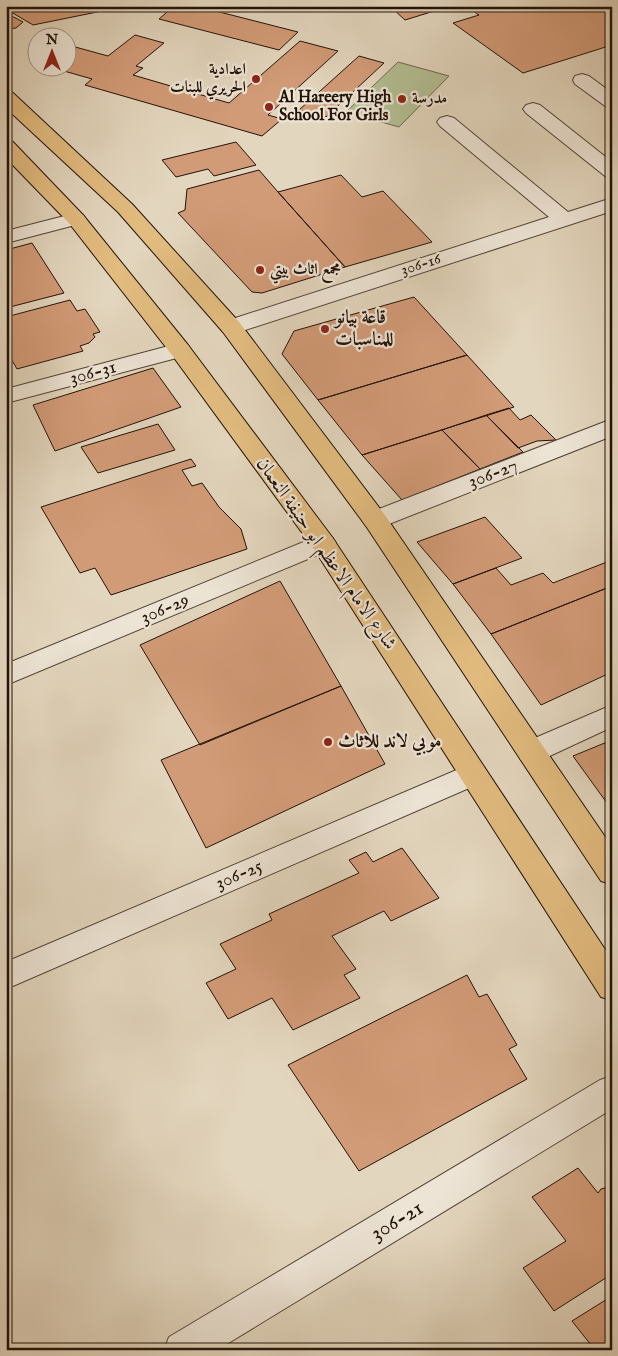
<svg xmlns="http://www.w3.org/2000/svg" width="618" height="1356" viewBox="0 0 618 1356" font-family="'IM FELL English',Amiri,serif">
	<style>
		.green { fill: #b3be92; stroke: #6a684d }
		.building { fill: #d29b77; stroke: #211208 }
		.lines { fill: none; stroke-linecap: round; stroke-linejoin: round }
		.minor-casing { stroke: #524336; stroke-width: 2 }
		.major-casing { stroke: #211208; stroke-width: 2 }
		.minor { fill: #ede4d5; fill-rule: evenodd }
		.major { fill: #e2bb7f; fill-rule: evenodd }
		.poi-dot { fill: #8f2418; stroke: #ede4d5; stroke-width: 2 }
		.labels { text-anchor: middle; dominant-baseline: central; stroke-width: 4.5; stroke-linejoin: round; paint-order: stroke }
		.far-poi-label { font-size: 16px; font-weight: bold; fill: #211208; stroke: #ede4d5; text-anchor: start }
		.far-street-label { font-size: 16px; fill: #211208; stroke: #ede4d5 }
		.poi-label { font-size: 19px; font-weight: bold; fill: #211208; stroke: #ede4d5; text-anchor: start }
		.street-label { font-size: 19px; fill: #211208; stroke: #ede4d5 }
		.near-street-label { font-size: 22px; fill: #211208; stroke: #ede4d5 }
	</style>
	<rect width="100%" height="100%" fill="#e3d6be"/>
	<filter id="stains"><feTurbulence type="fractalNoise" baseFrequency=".004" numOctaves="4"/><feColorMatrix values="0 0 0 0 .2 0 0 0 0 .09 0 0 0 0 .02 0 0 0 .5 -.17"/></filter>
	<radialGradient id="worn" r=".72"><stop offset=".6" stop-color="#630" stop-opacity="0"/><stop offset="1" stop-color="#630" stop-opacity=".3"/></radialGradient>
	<!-- green -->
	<path class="green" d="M398,62L449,76L399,127L346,112Z"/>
	<!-- building -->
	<path class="building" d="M6,6H109L112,9L33,25L6,9Z
		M174,6H196L298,32L279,50L159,19Z
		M383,6H441L444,8L405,20L393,9H381Z
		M466,6H612V45L523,73L453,23L479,15Z
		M6,13L23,22L16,28L6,29Z
		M135,35L164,43L136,66L143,68L133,75L229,103L300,41L338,51L268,115L282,119L262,136L85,85L92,79L64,71L73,64L68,63V45L108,56Z
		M359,56L384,63L326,117L299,110Z
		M236,142L256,165L214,176L208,169L176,177L162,160Z
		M259,170L278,192L345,267L262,293L252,292L178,213L185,210L187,189Z
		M341,175L362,197L383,191L432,242L345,267L278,192Z
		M32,243L64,293L6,308V250Z
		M414,297L467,355L318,400L282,354L294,331Z
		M70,300L77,311L85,309L100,332L93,334L95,337L89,343L80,346L83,351L17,369L6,350V344L11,343L6,336V317Z
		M467,355L514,407L362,455L318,400Z
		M153,368L181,407L55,451L33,405Z
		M509,408L520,420L531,415L556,440L537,441L518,448L486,415Z
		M486,415L523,452L480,469L442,430Z
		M158,424L175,450L98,473L81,447Z
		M442,430L480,469L402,500L362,455Z
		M191,459L196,466L182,470L192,486L202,483L219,507L241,529L247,549L111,595L95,568L80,573L41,507Z
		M485,517L522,558L453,584L417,542Z
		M612,560V586L491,634L453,584L496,568L511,585L543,573L553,583Z
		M280,581L341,686L200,745L140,645Z
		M612,586V672L541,705L491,634Z
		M341,686L385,764L206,848L161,760Z
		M612,740V810L573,756Z
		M402,848L439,898L391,921L384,911L332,936L356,969L344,975L360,998L293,1030L272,998L228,1019L206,983L236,969L220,944L272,920L269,914L359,873L349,860L366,852L373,862Z
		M467,975L479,997L487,994L517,1045L509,1049L527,1079L359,1171L288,1065Z
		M578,1168L598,1193L601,1189L612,1186V1274L554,1311L523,1268L566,1241L532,1197Z
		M612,1296V1350H595L572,1321Z"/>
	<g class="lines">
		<!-- minor casing -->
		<g class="minor-casing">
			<path id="minor" d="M582,74L589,76L612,93V108L605,106L575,84L573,80L575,76Z
				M533,103L540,105L612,162V178L605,176L526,113L523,109L526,105Z
				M447,116L454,118L568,212L612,198V211L239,332L231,334L223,332L220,327L223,322L549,217L440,126L437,122L440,118Z
				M76,213L83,215L86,219L83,223L6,243V231Z
				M180,343L188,345L191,350L188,355L6,403V389Z
				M612,419V436L384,526L375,528L366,526L362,520L366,514Z
				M323,534L332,537L336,543L332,549L6,685V664Z
				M612,705V727L541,760L531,763L521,760L517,752L521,744Z
				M473,763L483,766L487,774L483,782L6,989V962Z
				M612,1076V1109L217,1350H164L169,1337L600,1080Z"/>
		</g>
		<!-- major casing -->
		<g class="major-casing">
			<path id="major" d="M6,91L13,93L132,204L239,322L384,514L612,847V884L601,881L366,526L223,332L118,212L6,108Z
				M6,140L13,142L83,215L188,345L332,537L612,960V1000L601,997L314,549L172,355L69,223L6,158Z"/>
		</g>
		<!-- minor -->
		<use href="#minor" class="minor"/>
		<!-- major -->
		<use href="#major" class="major"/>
	</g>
	<!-- markers -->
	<g class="poi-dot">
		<circle cx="256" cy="79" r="5"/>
		<circle cx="402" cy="99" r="5"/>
		<circle cx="269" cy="107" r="5"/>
		<circle cx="260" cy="270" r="5"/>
		<circle cx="325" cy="329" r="5"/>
		<circle cx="328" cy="742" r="5"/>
	</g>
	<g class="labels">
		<!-- far-poi labels -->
		<g class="far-poi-label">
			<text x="246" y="70" text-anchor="end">اعدادية<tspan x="246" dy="18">الحريري للبنات</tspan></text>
			<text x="279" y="98">Al Hareery High<tspan x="279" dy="18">School For Girls</tspan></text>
			<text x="412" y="99">مدرسة</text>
			<text x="270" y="270">مجمع اثاث بيتي</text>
		</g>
		<!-- far-street labels -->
		<g class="far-street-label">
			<text transform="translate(421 265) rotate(-18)">306-16</text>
		</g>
		<!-- poi labels -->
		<g class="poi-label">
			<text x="335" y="318">قاعة بيانو<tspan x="335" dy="22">للمناسبات</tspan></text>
			<text x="338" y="742">موبي لاند للاثاث</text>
		</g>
		<!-- street labels -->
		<g class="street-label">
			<text transform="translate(93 373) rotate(-15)">306-31</text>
			<text transform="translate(493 474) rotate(-21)">306-27</text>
			<text transform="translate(326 554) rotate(55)">شارع الامام الاعظم ابو حنيفة النعمان</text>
			<text transform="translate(165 609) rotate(-23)">306-29</text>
			<text transform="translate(239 875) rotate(-23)">306-25</text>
		</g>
		<!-- near-street labels -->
		<g class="near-street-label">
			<text transform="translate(397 1221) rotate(-31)">306-21</text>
		</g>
	</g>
	<!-- margin -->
	<rect width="618" height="1356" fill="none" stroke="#e3d6be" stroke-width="25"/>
	<rect x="8" y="8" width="603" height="1341" fill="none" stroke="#211208" stroke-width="2.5"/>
	<rect x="12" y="12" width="593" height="1331" fill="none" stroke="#211208"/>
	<!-- north arrow -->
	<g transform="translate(52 52)"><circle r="24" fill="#ede4d5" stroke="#9b9083"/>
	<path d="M0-4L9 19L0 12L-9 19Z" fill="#8f2418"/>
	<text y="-8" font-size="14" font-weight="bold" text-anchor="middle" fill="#211208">N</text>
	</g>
	<rect width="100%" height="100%" filter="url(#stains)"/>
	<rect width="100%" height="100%" fill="url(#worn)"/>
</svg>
